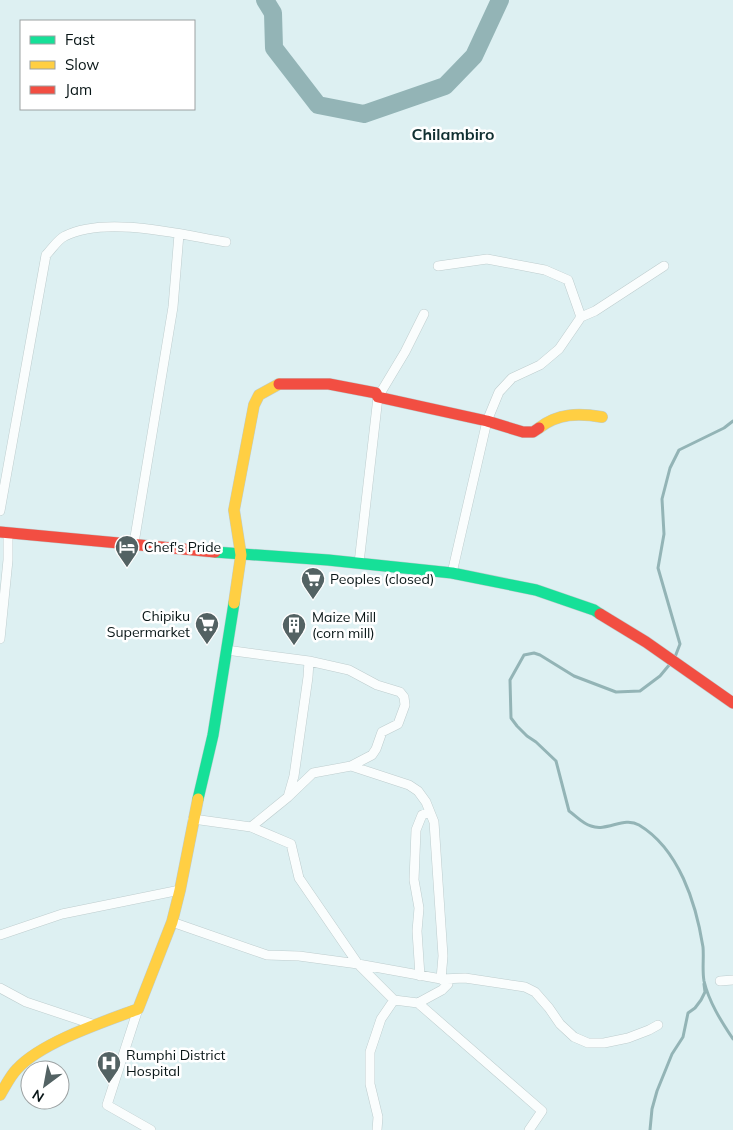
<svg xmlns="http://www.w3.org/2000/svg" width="733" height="1130" viewBox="0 0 733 1130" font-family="Mulish,sans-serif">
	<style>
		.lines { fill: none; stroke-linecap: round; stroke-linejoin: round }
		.stream { stroke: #93b4b6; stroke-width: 3 }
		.river { stroke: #93b4b6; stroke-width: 18 }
		.street-casing { stroke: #becdce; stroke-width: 10 }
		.fast-casing { stroke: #becdce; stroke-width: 12 }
		.slow-casing { stroke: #becdce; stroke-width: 12 }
		.jam-casing { stroke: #becdce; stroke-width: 12 }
		.street { stroke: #fafdfd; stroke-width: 9 }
		.fast { stroke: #16e098; stroke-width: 11 }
		.slow { stroke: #ffcf43; stroke-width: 11 }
		.jam { stroke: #f24e42; stroke-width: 11 }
		.labels { text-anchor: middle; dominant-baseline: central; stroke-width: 5; stroke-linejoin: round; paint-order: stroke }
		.poi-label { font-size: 14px; fill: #081516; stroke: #fff; text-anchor: start }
		.quarter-label { font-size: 16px; font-weight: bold; fill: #123032; stroke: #fff }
	</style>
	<rect width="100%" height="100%" fill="#ddf0f2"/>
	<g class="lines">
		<!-- stream -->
		<path class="stream" d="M675,657L680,644L658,568L664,534L662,499L670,468L679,450L724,428L733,421
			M670,664L660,676L640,691L616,692L574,676L540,655L534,653L524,655L510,680L511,718L517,726L527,736L536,742L556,761L569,811C576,816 583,824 591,826C607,832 624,816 639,825C679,849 696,903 703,947C704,958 702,970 704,981C709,1002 721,1021 733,1039
			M650,1130L652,1109L657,1091L672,1054L683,1037L688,1013L695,1008L701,1000L705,992L704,984"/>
		<!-- river -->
		<path class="river" d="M265,0L273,13L274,48L318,105L364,114L445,86L474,56L500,0"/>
		<!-- street casing -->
		<g class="street-casing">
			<path id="street" d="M438,266L487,259L545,270L568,280L581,317
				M0,511L46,255C52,249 58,239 65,236C106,215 183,235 226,242
				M134,543L173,307L179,234
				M359,563L378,397L405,352L424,314
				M452,573L487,421L499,392L512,378L540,365L559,349L581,317L595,311L664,266
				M0,639L8,560V533
				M226,650L309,661L308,677L294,776L288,797L251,827
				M309,661L349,670L377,685L400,692L404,697L405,705L398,724L382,732L376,749L372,755L351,766
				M288,797L313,773L351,766L409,785L418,791L426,802L434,822L443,956L441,979L448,984L442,990L418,1003
				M193,819L251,827L291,844L299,878L358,964L394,1000L381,1019L370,1052V1084L378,1117L377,1130
				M172,922L267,955L299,956L358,964L441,979L465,978L525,987L535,992L549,1008L560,1024L574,1037L588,1043H604L628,1038L649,1030L658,1025
				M0,935L62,914L180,890
				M420,976L417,931L419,908L414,880L416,830L422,815L430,812
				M720,981L733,980
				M0,988L26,1002L95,1025
				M394,1000L418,1003L542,1111L529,1130
				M138,1009L107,1105L151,1130"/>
		</g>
		<!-- fast casing -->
		<g class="fast-casing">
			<path id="fast" d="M215,552L328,560L452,573L536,590L594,610L600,614
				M198,799L213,735L234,603"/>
		</g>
		<!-- slow casing -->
		<g class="slow-casing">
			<path id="slow" d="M539,428C558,413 579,413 602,417
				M234,603L241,555L234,510L254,405L259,395L279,384
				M0,1095C5,1087 10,1076 17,1069C42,1042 103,1022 138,1009L172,922L180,890L198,799"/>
		</g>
		<!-- jam casing -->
		<g class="jam-casing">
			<path id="jam" d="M279,384H329L376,393L378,397L487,421L523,432H533L539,428
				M0,532L215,552
				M600,614L646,642L733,703"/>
		</g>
		<!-- street -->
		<use href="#street" class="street"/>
		<!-- fast -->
		<use href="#fast" class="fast"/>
		<!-- slow -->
		<use href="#slow" class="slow"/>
		<!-- jam -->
		<use href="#jam" class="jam"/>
	</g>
	<!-- icons -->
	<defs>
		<g id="hotel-pin" transform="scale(1.25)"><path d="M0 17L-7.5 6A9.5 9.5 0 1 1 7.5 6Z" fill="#536263" stroke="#fff"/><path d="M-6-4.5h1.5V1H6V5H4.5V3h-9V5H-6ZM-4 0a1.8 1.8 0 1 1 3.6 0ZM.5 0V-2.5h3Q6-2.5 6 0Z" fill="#fff"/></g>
		<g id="supermarket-pin" transform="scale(1.25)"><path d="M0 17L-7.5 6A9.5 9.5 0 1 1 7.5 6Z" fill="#536263" stroke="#fff"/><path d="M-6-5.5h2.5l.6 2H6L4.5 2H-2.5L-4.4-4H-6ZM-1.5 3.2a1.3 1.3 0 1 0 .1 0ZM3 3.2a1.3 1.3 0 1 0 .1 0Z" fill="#fff"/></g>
		<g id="building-pin" transform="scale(1.25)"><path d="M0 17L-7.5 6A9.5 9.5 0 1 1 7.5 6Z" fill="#536263" stroke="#fff"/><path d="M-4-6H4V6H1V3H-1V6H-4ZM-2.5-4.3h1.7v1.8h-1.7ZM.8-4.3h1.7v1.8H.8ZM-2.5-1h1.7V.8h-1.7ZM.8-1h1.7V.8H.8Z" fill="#fff"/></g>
		<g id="hospital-pin" transform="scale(1.25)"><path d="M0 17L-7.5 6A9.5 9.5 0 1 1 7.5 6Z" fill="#536263" stroke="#fff"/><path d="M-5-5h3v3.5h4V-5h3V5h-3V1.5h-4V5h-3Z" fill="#fff"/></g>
	</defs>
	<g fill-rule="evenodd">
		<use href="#hotel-pin" x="127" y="547"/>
		<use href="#supermarket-pin" x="313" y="579"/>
		<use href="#supermarket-pin" x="207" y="624"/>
		<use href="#building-pin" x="294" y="625"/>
		<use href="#hospital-pin" x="109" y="1063"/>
	</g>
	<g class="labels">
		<!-- poi labels -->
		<g class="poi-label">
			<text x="144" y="547">Chef's Pride</text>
			<text x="330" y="579">Peoples (closed)</text>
			<text x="190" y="616" text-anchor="end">Chipiku<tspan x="190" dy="16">Supermarket</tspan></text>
			<text x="312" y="617">Maize Mill<tspan x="312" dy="16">(corn mill)</tspan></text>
			<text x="126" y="1055">Rumphi District<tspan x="126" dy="16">Hospital</tspan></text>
		</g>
		<!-- quarter labels -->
		<g class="quarter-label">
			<text x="453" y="134">Chilambiro</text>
		</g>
	</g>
	<!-- legend -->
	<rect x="20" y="20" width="175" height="90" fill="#ffffff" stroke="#9ca1a2"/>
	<rect x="30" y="36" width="25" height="8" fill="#16e098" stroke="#9ca1a2"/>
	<text x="65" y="45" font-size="15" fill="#081516">Fast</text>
	<rect x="30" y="61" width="25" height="8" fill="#ffcf43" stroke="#9ca1a2"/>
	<text x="65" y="70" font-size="15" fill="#081516">Slow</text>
	<rect x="30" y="86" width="25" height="8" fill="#f24e42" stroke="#9ca1a2"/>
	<text x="65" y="95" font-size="15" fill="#081516">Jam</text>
	<!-- north arrow -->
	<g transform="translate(45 1085) rotate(212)"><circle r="24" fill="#ffffff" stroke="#9ca1a2"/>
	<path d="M0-4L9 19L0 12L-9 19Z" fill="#536263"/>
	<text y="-8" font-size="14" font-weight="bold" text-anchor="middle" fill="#081516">N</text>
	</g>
</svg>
